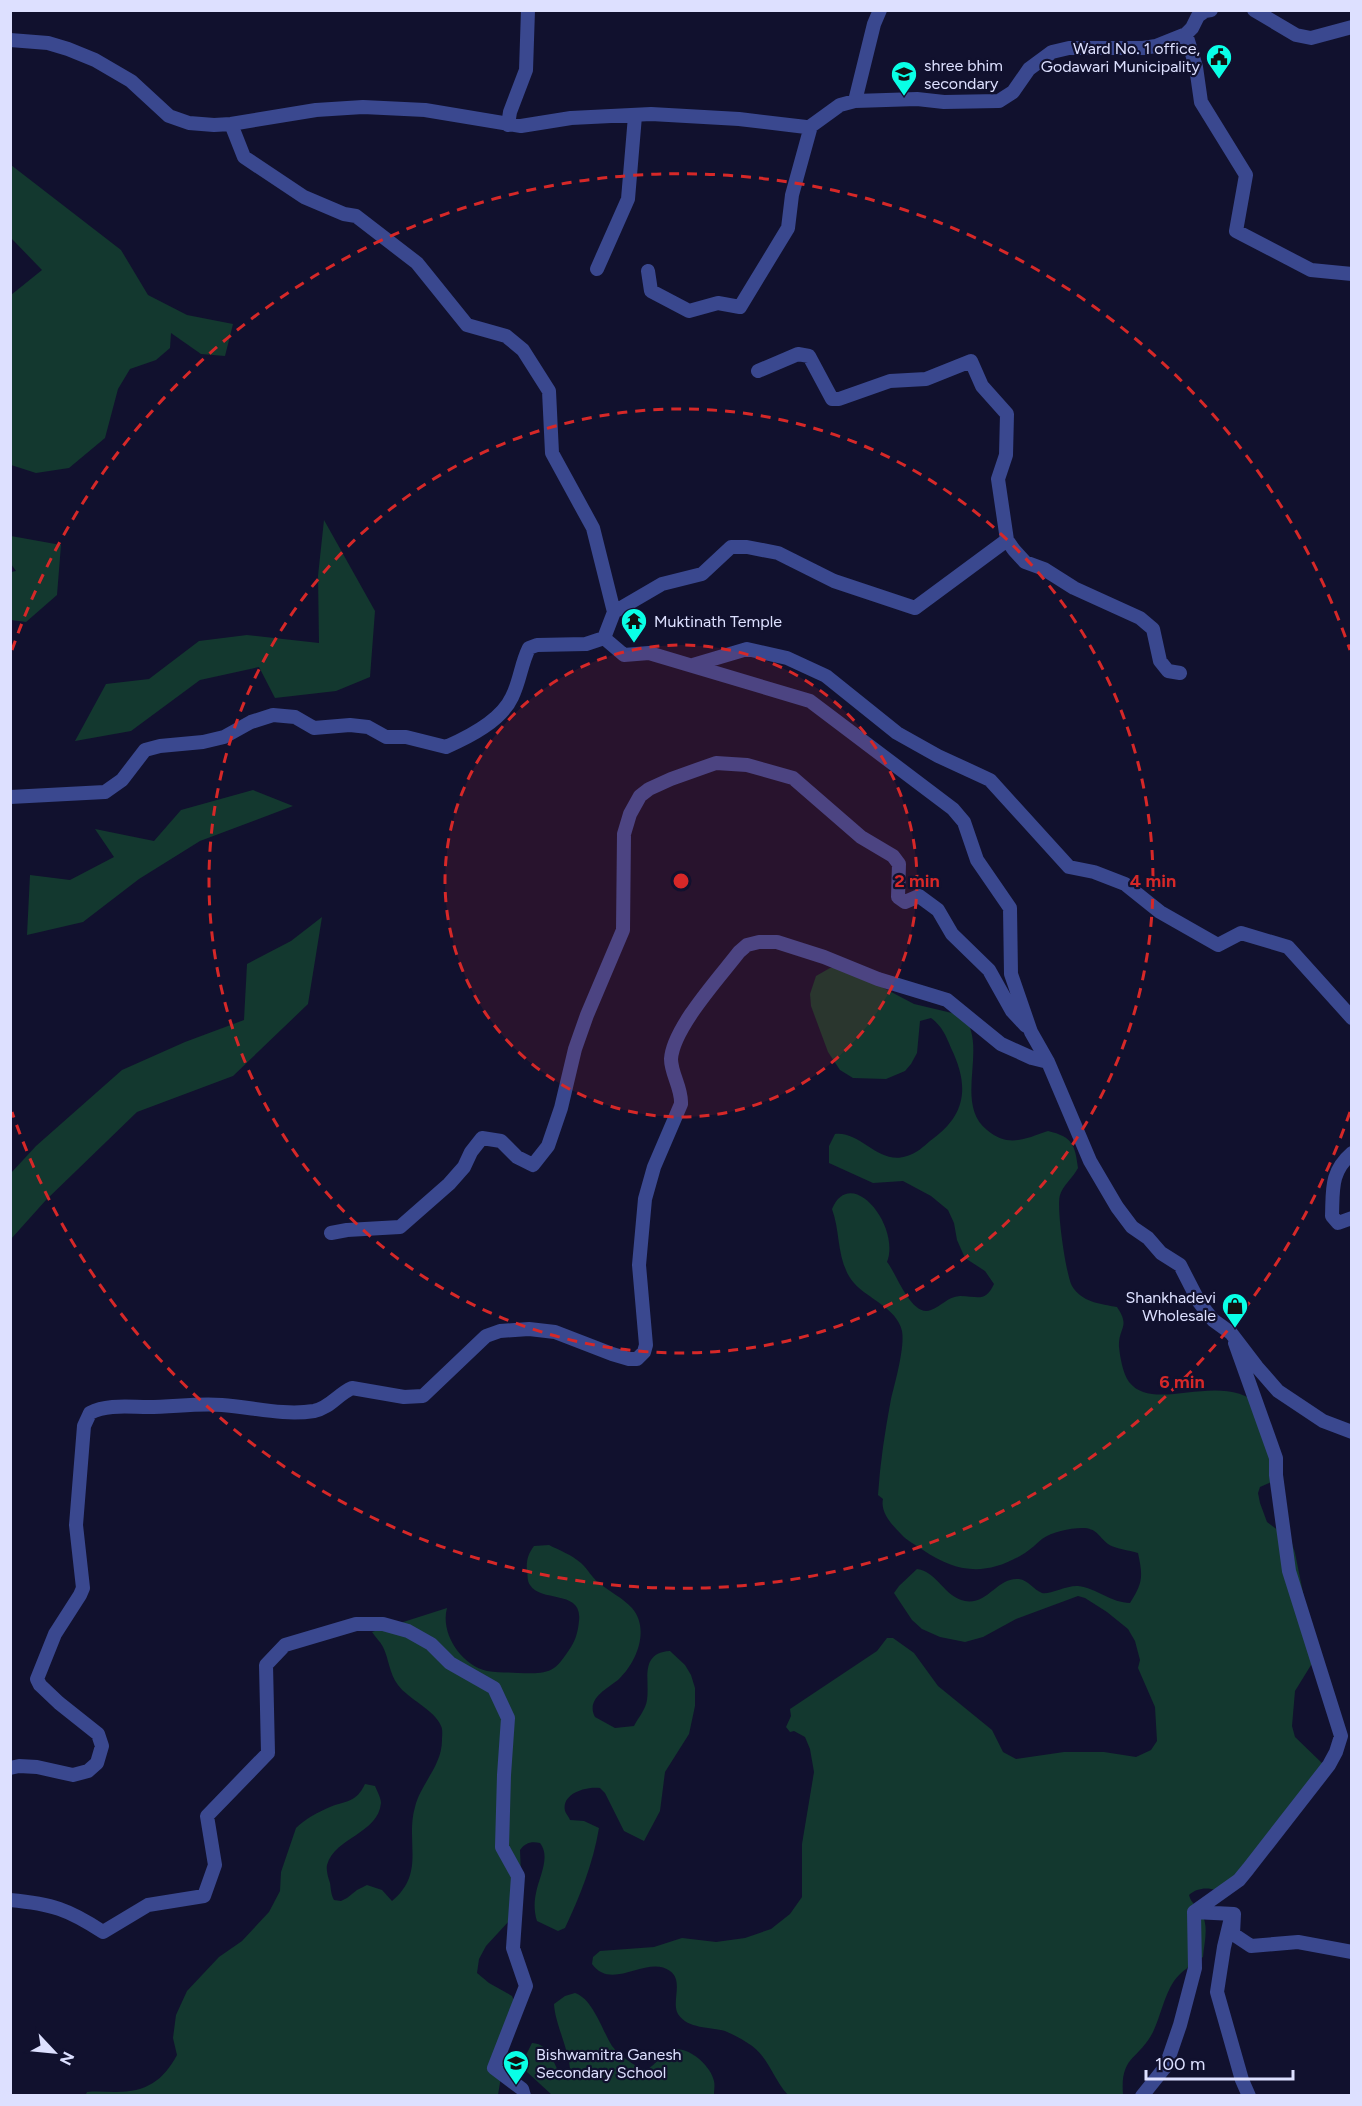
<svg xmlns="http://www.w3.org/2000/svg" width="1362" height="2106" viewBox="0 0 1362 2106" font-family="Figtree,sans-serif">
	<style>
		.green { fill: #13382f }
		.lines { fill: none; stroke-linecap: round; stroke-linejoin: round }
		.minor { stroke: #3a488f; stroke-width: 14 }
		.ring { fill: none; stroke: #d62828; stroke-width: 3; stroke-dasharray: 10 8 }
		.labels { text-anchor: middle; dominant-baseline: central; stroke-width: 4.5; stroke-linejoin: round; paint-order: stroke }
		.poi-label { font-size: 16px; fill: #dde0ff; stroke: #11112e; text-anchor: start }
		.centre { fill: #d62828; stroke: #11112e; stroke-width: 3 }
		.ring-label { font-size: 18px; text-anchor: middle; font-weight: bold; fill: #d62828; stroke: #11112e; stroke-width: 4.5; stroke-linejoin: round; paint-order: stroke }
	</style>
	<rect width="100%" height="100%" fill="#11112e"/>
	<!-- green -->
	<path class="green" d="M11,165L121,250L148,295L187,315L233,324L225,356L201,354L171,333L170,348L156,360L130,369L118,389L105,438L69,468L36,473L11,465V295L42,270L11,238Z
		M324,520L375,611L370,677L336,691L275,698L259,667L200,680L131,731L75,741L106,684L149,679L199,641L247,635L319,643L318,576Z
		M11,536L61,545L57,595L26,622L11,620V572L16,571L11,564Z
		M253,790L293,806L200,841L139,879L83,922L27,935L30,875L70,880L114,857L95,829L154,841L181,810Z
		M322,917L308,1004L233,1076L137,1112L46,1200L11,1239V1173L36,1146L122,1070L185,1042L244,1020L247,964L291,941Z
		M842,966L914,1004L952,1013L966,1019C968,1023 970,1027 971,1031C980,1062 958,1107 987,1130C1009,1148 1024,1139 1048,1131C1073,1137 1075,1145 1078,1168C1073,1178 1063,1185 1060,1195C1056,1207 1066,1275 1072,1286C1081,1302 1101,1304 1117,1307C1131,1328 1118,1327 1119,1347C1120,1357 1123,1374 1129,1382C1155,1415 1222,1368 1261,1407L1274,1481L1260,1487L1258,1493L1260,1503L1267,1522L1291,1540L1295,1553L1316,1657L1295,1691L1292,1726L1295,1737L1324,1765L1328,1775L1250,1873L1216,1890C1207,1887 1196,1888 1189,1895C1191,1904 1198,1906 1202,1914C1209,1927 1204,1944 1203,1957C1193,1964 1181,1971 1174,1981C1164,1996 1161,2015 1153,2032C1138,2061 1120,2055 1123,2095H788C772,2078 769,2055 746,2042C740,2038 732,2034 725,2031C711,2027 687,2029 678,2014C671,2002 684,1981 670,1971C648,1954 612,1992 592,1964L593,1957L600,1951L654,1947L682,1938L716,1942L745,1938L771,1929L790,1914L802,1897V1844L814,1772L810,1749L805,1737L794,1731L790,1732L786,1727L791,1716L790,1709L877,1651L887,1638H893L914,1653L938,1686L992,1730L1003,1752L1016,1759L1064,1752H1104L1136,1757L1151,1750L1157,1741L1155,1707L1138,1668L1140,1660L1135,1641L1128,1629L1107,1612L1085,1598L1078,1596L1016,1619L983,1637L965,1642L940,1637L922,1629L912,1620L894,1593L899,1586L917,1569C938,1572 944,1597 965,1601C988,1605 997,1577 1019,1579C1028,1580 1034,1590 1042,1593C1049,1595 1067,1585 1078,1586C1096,1588 1112,1603 1130,1603C1143,1583 1143,1576 1138,1553C1129,1550 1115,1549 1108,1544C1098,1536 1097,1528 1082,1528C1069,1528 1052,1532 1042,1539C1036,1544 1031,1549 1025,1553C988,1576 958,1574 923,1550C916,1545 907,1541 901,1534C892,1525 880,1512 883,1499L878,1495C880,1463 885,1431 891,1399C895,1383 905,1347 902,1331C897,1308 868,1299 854,1283C836,1262 841,1233 832,1209C851,1164 901,1226 887,1262C896,1272 911,1318 931,1310C942,1306 947,1297 960,1296C978,1296 985,1303 994,1284L985,1271L965,1258L957,1240L954,1223L948,1210L931,1196L903,1181L873,1183L829,1163V1146L835,1134C861,1131 879,1166 907,1156C917,1153 923,1147 930,1141C966,1116 970,1087 951,1048C946,1036 942,1026 931,1018L920,1021L917,1053L911,1064L905,1071L886,1079L853,1078L840,1070L828,1052L811,1006L810,994L816,976L830,968Z
		M549,1545C559,1550 572,1555 581,1563C588,1569 592,1578 599,1583C610,1592 623,1598 632,1608C650,1629 637,1662 619,1679C609,1688 585,1698 595,1717L615,1728L634,1726C638,1718 646,1709 647,1700C650,1680 639,1653 670,1651L685,1665L691,1675L695,1688V1706L689,1734L665,1772L660,1811L644,1841L624,1831L605,1793L600,1788C587,1786 561,1793 565,1811C566,1814 569,1817 570,1820L584,1821L599,1828C593,1864 580,1896 565,1928L558,1931L537,1921C534,1912 534,1902 536,1893C539,1877 551,1857 540,1843C531,1841 525,1843 520,1850L521,1874L509,1921L486,1946L479,1959L477,1973L489,1983L512,1996L517,2007L504,2058L498,2095L85,2096L87,2092C97,2091 106,2092 116,2092C146,2092 163,2081 177,2055L173,2038L176,2015L187,1991L219,1957L242,1941L269,1912L280,1891L281,1872L296,1828C305,1819 318,1812 330,1807C347,1800 356,1803 365,1784L375,1786C377,1791 381,1798 381,1803C378,1834 335,1837 327,1865C326,1870 328,1877 330,1883C331,1889 331,1895 334,1900L341,1901L347,1898L357,1890L367,1885L382,1890L392,1901C426,1873 405,1842 415,1807C421,1783 442,1766 442,1740C442,1736 443,1729 441,1726C435,1710 408,1699 398,1685C389,1673 389,1659 383,1647C380,1641 375,1637 372,1632L447,1608C440,1633 461,1665 487,1671C497,1673 508,1672 518,1673C530,1673 544,1675 554,1668C560,1664 567,1653 571,1647C576,1639 578,1631 579,1621C583,1589 541,1603 530,1585C527,1581 528,1576 527,1571C526,1561 528,1554 534,1546Z
		M575,1993C593,1999 602,2030 612,2046C619,2055 635,2067 646,2070C656,2065 662,2053 672,2050C688,2045 711,2066 714,2081C715,2085 714,2091 714,2095H552L527,2072L523,2061L532,2043C552,2044 553,2067 564,2080L569,2079C575,2062 555,2026 554,2004L565,1996Z"/>
	<g class="lines">
		<!-- minor -->
		<path class="minor" d="M1254,10L1296,35L1311,38L1352,27
			M1186,34L1196,67L1201,102L1246,175L1236,231L1311,270L1352,274
			M10,40L48,43L68,49L95,60L131,81L169,116L189,123L214,125L231,124L316,110L363,107L425,110L521,126L571,118L651,114L739,119L806,127L811,126L840,105L855,101L917,99L944,102L999,101L1013,92L1029,69L1052,52L1069,48H1143L1156,46L1186,34L1192,28L1198,16L1205,11L1211,10
			M855,101L874,24L880,10
			M231,124L244,157L304,197L344,214L356,216L417,263L467,325L506,336L523,350L549,391L552,453L593,528L614,612L604,638L624,655L649,653L810,701L953,809L964,822L977,860L1010,908L1011,974L1031,1032L1048,1062L1090,1161L1117,1207L1132,1227L1148,1238L1161,1253L1180,1265L1199,1302L1213,1320L1231,1333L1257,1367L1278,1391L1323,1421L1352,1432
			M508,125L510,112L526,70L528,10
			M597,269L628,199L635,116
			M648,271L651,291L689,311L718,303L740,307L788,228L792,195L811,126
			M1007,540L1014,550L1025,562L1044,569L1074,588L1140,618L1153,629L1160,661L1168,671L1180,673
			M614,612L662,584L702,574L731,547H747L778,553L834,581L915,608L1007,540L998,479L1006,455L1007,414L982,386L971,361L926,379L890,381L839,399H832L809,356L798,354L758,371
			M693,665L747,649L787,658L826,676L897,733L938,756L990,780L1069,867L1094,872L1125,884L1160,912L1218,945L1241,933L1288,947L1352,1018
			M10,797L105,792L122,780L145,750L160,746L203,742L224,737L251,722L273,715L295,717L314,728L350,725L368,727L386,737H406L446,747C469,737 501,721 512,697C520,681 521,664 529,648L537,645L586,644L604,638
			M1352,1153C1330,1172 1333,1190 1332,1216L1338,1223L1352,1218
			M331,1233L347,1230L400,1227L449,1184L464,1167L471,1152L482,1138L501,1141L517,1157L533,1165L548,1146L561,1108L575,1049L587,1015L623,930L624,834L630,814L640,796L649,789L671,779L716,763L747,765L793,778L861,837L893,856L899,864L898,897L905,902L919,896L938,910L952,934L989,970L1012,1011L1026,1026
			M10,1768L19,1766L37,1767L73,1775L88,1771L97,1763L102,1746L98,1734L59,1703L40,1685L37,1679L55,1634L80,1595L83,1588L76,1525L84,1426L90,1413C107,1404 129,1407 148,1407C173,1407 197,1403 222,1405C252,1407 283,1416 314,1411C330,1408 338,1394 352,1388L404,1397L423,1396L486,1336L500,1331L529,1329L555,1332L612,1354L629,1359H637L644,1352L646,1345L639,1265L645,1199L654,1167L681,1104C682,1088 671,1074 671,1059C673,1028 719,978 739,952L747,945L759,942H777L824,957L878,979L934,996L947,1000L1001,1044L1032,1058L1048,1062
			M10,1900C52,1904 68,1909 103,1932L148,1905L204,1896L215,1865L207,1816L268,1753L266,1665L285,1645L356,1624H383L408,1631L431,1644L450,1663L494,1688L508,1718L504,1775L502,1847L518,1876L513,1948L526,1986L494,2068L522,2089L524,2096
			M1194,1912L1239,1880L1248,1869L1329,1765L1336,1752L1341,1736L1289,1571L1276,1475V1458L1235,1343
			M1194,1912L1234,1914L1233,1934L1251,1946L1298,1942L1352,1952
			M1234,1914L1230,1922L1224,1947L1217,1992L1242,2080L1249,2096
			M1142,2096L1166,2066L1180,2025L1195,1968L1194,1912"/>
	</g>
	<!-- distance rings -->
	<circle cx="681" cy="881" r="236" fill="#d62828" fill-opacity=".12"/>
	<g class="ring">
		<circle cx="681" cy="881" r="236"/>
		<circle cx="681" cy="881" r="472"/>
		<path d="M1350 1112A708 708 0 0 1 12 1112M12 650A708 708 0 0 1 1350 650"/>
	</g>
	<!-- icons -->
	<defs>
		<g id="civic-pin" transform="scale(1.35)"><path d="M0 17L-7.5 6A9.5 9.5 0 1 1 7.5 6Z" fill="#09ffe6" stroke="#11112e"/><path d="M-.6-6.5H3V-4.5H.6V-3L4-1V1h2V6H-6V1h2V-1L-.6-3ZM-1.2 2.5V6h2.4V2.5Z" fill="#111"/></g>
		<g id="school-pin" transform="scale(1.35)"><path d="M0 17L-7.5 6A9.5 9.5 0 1 1 7.5 6Z" fill="#09ffe6" stroke="#11112e"/><path d="M0-5L7-2L0 1L-7-2ZM-4 1L0 2.5L4 1V4Q0 6-4 4Z" fill="#111"/></g>
		<g id="temple-pin" transform="scale(1.35)"><path d="M0 17L-7.5 6A9.5 9.5 0 1 1 7.5 6Z" fill="#09ffe6" stroke="#11112e"/><path d="M0-6L5-2H3V0L6.5 2.5H4V6H1.5V3h-3V6H-4V2.5H-6.5L-3 0V-2H-5Z" fill="#111"/></g>
		<g id="shop-pin" transform="scale(1.35)"><path d="M0 17L-7.5 6A9.5 9.5 0 1 1 7.5 6Z" fill="#09ffe6" stroke="#11112e"/><path d="M-5-2.5h2.3a2.7 3.5 0 0 1 5.4 0H5L5.5 6h-11ZM-1.5-2.5h3a1.5 2.3 0 0 0-3 0Z" fill="#111"/></g>
	</defs>
	<g fill-rule="evenodd">
		<use href="#civic-pin" x="1219" y="57"/>
		<use href="#school-pin" x="904" y="74"/>
		<use href="#temple-pin" x="634" y="621"/>
		<use href="#shop-pin" x="1235" y="1306"/>
		<use href="#school-pin" x="516" y="2063"/>
	</g>
	<g class="labels">
		<!-- poi labels -->
		<g class="poi-label">
			<text x="1200" y="48" text-anchor="end">Ward No. 1 office,<tspan x="1200" dy="18">Godawari Municipality</tspan></text>
			<text x="924" y="65">shree bhim<tspan x="924" dy="18">secondary</tspan></text>
			<text x="654" y="621">Muktinath Temple</text>
			<text x="1216" y="1297" text-anchor="end">Shankhadevi<tspan x="1216" dy="18">Wholesale</tspan></text>
			<text x="536" y="2054">Bishwamitra Ganesh<tspan x="536" dy="18">Secondary School</tspan></text>
		</g>
	</g>
	<circle cx="681" cy="881" r="9" class="centre"/>
	<g class="ring-label">
		<text x="917" y="887">2 min</text>
		<text x="1153" y="887">4 min</text>
		<text x="1182" y="1388">6 min</text>
	</g>
	<!-- border -->
	<rect width="1362" height="2106" fill="none" stroke="#dde0ff" stroke-width="24"/>
	<!-- north arrow -->
	<g transform="translate(54 2052) rotate(116)" stroke="#11112e" stroke-width="4.5" paint-order="stroke">
	<path d="M0-4.5L10 22L0 15L-10 22Z" fill="#dde0ff"/>
	<text y="-9" font-size="16" font-weight="bold" text-anchor="middle" fill="#dde0ff">N</text>
	</g>
	<!-- scale -->
	<path d="M1146 2070v9h147v-9" fill="none" stroke="#dde0ff" stroke-width="3"/>
	<text x="1155" y="2070" font-size="18" fill="#dde0ff" stroke="#11112e" stroke-width="4.5" paint-order="stroke">100 m</text>
</svg>
